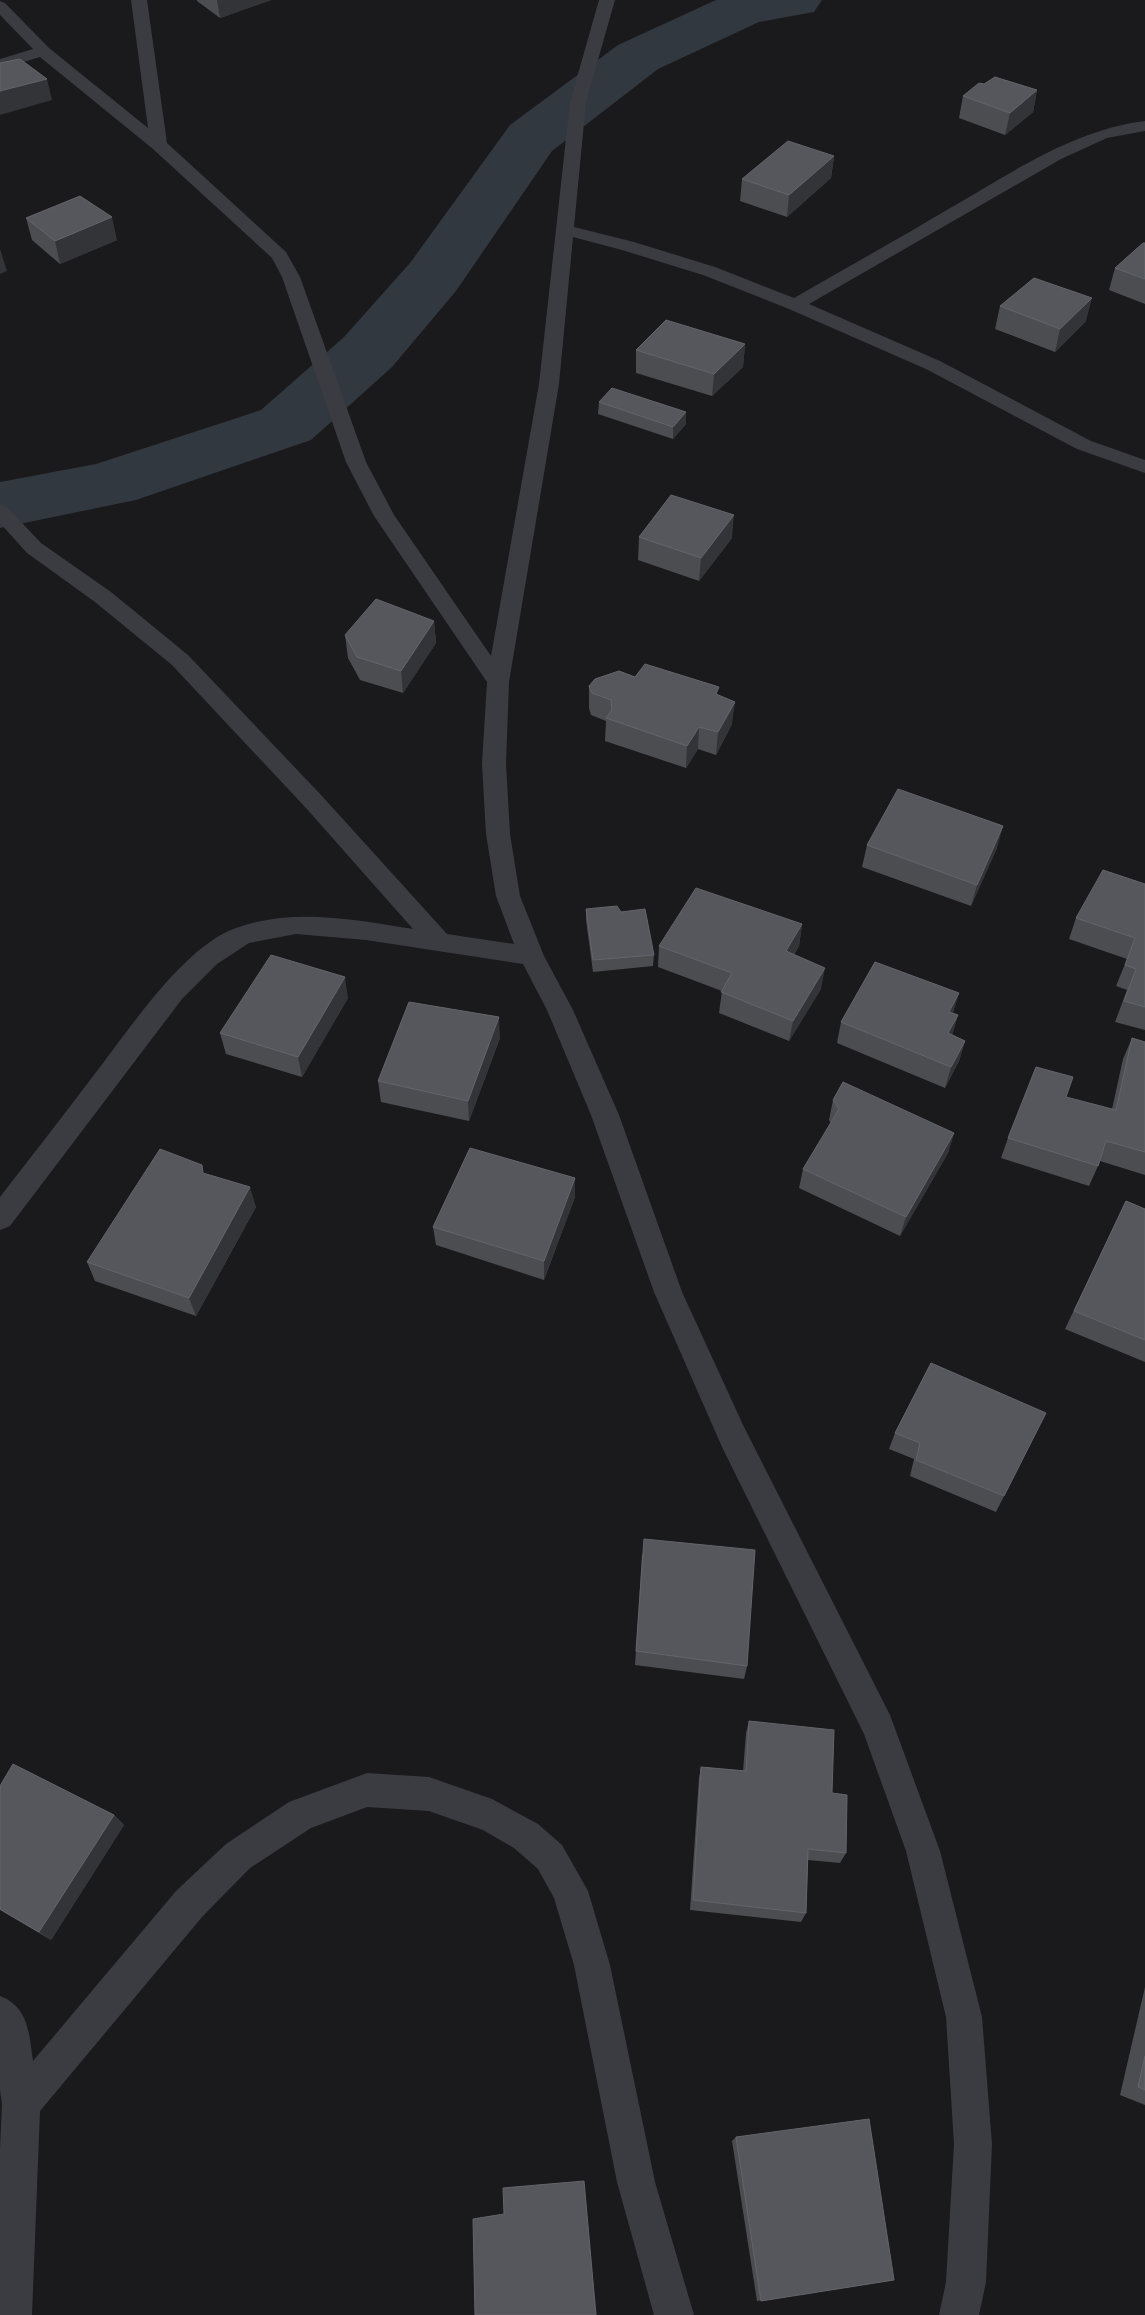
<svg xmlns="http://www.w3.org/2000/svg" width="1145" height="2315" viewBox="0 0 1145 2315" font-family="Poppins,sans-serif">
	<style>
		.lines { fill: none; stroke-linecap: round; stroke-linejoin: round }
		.river { fill: #313840; fill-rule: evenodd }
		.minor { fill: #3b3c41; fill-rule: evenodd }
		.wall { fill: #4b4d51 }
		.shaded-wall { fill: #333437 }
		.building { fill: #56575c; stroke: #64656b }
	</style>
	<rect width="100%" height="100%" fill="#1a1a1c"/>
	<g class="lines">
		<!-- river -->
		<path class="river" d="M716,0H822L814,12L759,22L658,69L552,151L456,291L392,367L311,440L136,500L0,528V482L96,464L261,410L344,337L410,263L510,125L618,45Z"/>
		<!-- minor -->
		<path class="minor" d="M131,0H147L167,143L286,252L300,277L366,462L394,515L491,656L539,384L570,102L599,0H615L586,102L574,227L634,242L715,267L794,298C846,268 900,238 952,207C1013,172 1073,130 1145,121V131L1107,138L1061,159L809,304L940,361L1091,441L1145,460V473L1077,449L926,369L789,309L703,275L622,250L573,237L559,384L509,682L506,764L510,834L520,896L544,956L573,1010L619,1115L682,1292L744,1427L890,1715L940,1851L982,2017L992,2144L986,2282L979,2315H939L946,2282L954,2144L946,2017L906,1851L864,1734L722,1447L654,1292L591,1115L547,1010L523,964L366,940L296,934L249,943L217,964L182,999L10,1226L0,1230V1197C33,1154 67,1111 100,1067C133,1024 185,946 236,928C293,907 356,920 413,929L306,808L172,665L95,602L27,553L0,523V505L7,507L41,543L111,592L188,655L322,796L447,934L514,944L496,896L486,834L482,764L487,682L374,516L346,462L282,277L272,258L153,149L40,57L0,69V59L33,49L0,15V1L5,3L49,48L148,128Z
			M367,1773L429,1777L492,1799L538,1824L562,1845L588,1891L610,1965L655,2182L694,2315H654L617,2182L574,1965L554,1898L538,1869L514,1848L483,1830L429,1811L367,1807L311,1828L250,1868L202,1917L40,2111L32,2315H0V2149L2,2104L0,2090V1996C29,2007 29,2034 33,2061L176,1891L226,1844L289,1802Z"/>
	</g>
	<!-- wall -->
	<path class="wall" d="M197,0H271L220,18L197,1Z
		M984,84L1037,90L1033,112L1005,135L959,118L963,96Z
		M834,156L831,178L787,217L740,201L742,179Z
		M26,218L117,240L60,264L32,240Z
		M1145,243V304L1109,290L1115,268Z
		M1000,306L1086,321L1055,352L995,329Z
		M745,344L743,367L712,396L636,373V350Z
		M599,402L686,424L673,439L598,414Z
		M639,537L732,538L699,581L638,560Z
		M434,621L436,643L403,693L360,680L348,658L345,635Z
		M635,677L718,695L732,724L716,755L698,749L686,768L605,741L606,721L591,715L589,708V686Z
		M867,845L997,848L971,906L862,867Z
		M1145,884V1030L1115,1022L1127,990L1116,986L1127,959L1069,939L1076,918Z
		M586,909L654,955L653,966L593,972L586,920Z
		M802,924L799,946L794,955L821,989L789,1041L719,1013L722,991L658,967L659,946Z
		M348,998L302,1077L226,1054L220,1033Z
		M953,1013L958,1015L952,1035L965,1041L959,1061L945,1088L837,1043L841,1022Z
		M500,1038L469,1121L381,1102L378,1081Z
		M1132,1038L1145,1042V1175L1100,1161L1098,1166L1089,1186L1001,1158L1008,1138L1112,1109L1123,1059Z
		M833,1100L954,1133L948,1153L900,1236L799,1188L803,1169L831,1123L829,1120Z
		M205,1174L256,1207L196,1316L95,1281L87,1262Z
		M575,1178V1197L544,1280L436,1245L433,1227Z
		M1126,1201L1145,1209V1362L1065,1329Z
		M931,1363L1004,1496L996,1512L910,1476L914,1459L889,1449L895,1433Z
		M642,1554L747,1666L744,1679L635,1665Z
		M749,1721L832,1793L846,1853L840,1863L808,1860L806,1913L801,1922L690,1910L699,1778L701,1767L743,1771L746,1733Z
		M0,1786L114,1815L124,1825L51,1940L0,1910Z
		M1145,1987V2105L1120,2095Z
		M736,2137L894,2280L757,2301L732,2141Z"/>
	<!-- shaded-wall -->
	<path class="shaded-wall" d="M217,0H271L220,18Z
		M47,79L52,100L0,115V91Z
		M1037,90L1033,112L1005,135L1010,113Z
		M834,156L831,178L787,217L789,195Z
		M112,217L117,240L60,264L55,241Z
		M0,249L7,271L0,274Z
		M1092,298L1086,321L1055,352L1060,329Z
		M745,344L743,367L712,396L714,374Z
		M686,412V424L673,439V427Z
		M734,515L732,538L699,581L701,558Z
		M434,621L436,643L403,693L401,671Z
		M735,702L732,724L716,755L718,732Z
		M699,727L698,749L686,768L687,746Z
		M1003,826L997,848L971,906L977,885Z
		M802,924L799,946L783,972L786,951Z
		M825,968L821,989L789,1041L793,1021Z
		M345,977L348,998L302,1077L298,1057Z
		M959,993L953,1014L949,1012Z
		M958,1015L952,1036L948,1033Z
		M499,1017L500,1038L469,1121L468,1101Z
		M965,1041L959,1061L945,1088L951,1067Z
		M954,1133L948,1153L900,1236L906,1217Z
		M575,1178V1197L544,1280V1261Z
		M250,1187L256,1207L196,1316L189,1298Z
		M114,1815L124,1825L51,1940L39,1932Z"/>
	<!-- building -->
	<path class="building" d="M20,59L47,79L0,91V63Z
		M995,77L1037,90L1010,113L963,96L979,83L984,84Z
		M788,141L834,156L789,195L742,179Z
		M80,196L112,217L55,241L26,218Z
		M1143,243H1145V279L1115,268Z
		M1034,278L1092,298L1060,329L1000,306Z
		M666,320L745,344L714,374L636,350Z
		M612,388L686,412L673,427L599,402Z
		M671,495L734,515L701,558L639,537Z
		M376,599L434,621L401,671L357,657L345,635Z
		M645,664L719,687L716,694L735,702L718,732L699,727L687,746L606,718L612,710L611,700L592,693L589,686L595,679L619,671L635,677Z
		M898,789L1003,826L977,885L867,845Z
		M1103,870L1145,884V1007L1124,1001L1136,969L1125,965L1135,938L1076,918Z
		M696,888L802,924L786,951L825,968L793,1021L721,992L732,973L659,946Z
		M617,906L621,912L645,909L654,955L593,960L586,909Z
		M271,955L345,977L298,1057L220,1033Z
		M875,962L959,993L949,1012L958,1015L948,1033L965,1041L951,1067L841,1022Z
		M409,1002L499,1017L468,1101L378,1081Z
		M1132,1038L1145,1042V1152L1106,1141L1098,1166L1008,1138L1036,1067L1073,1077L1066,1097L1116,1110Z
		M843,1082L954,1133L906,1217L803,1169L839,1109L833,1100Z
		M470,1148L575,1178L544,1261L433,1227Z
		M160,1149L202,1165L203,1173L250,1187L189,1298L87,1262Z
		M1126,1201L1145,1209V1340L1074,1311Z
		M931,1363L1046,1413L1004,1496L916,1460L920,1443L895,1433Z
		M644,1539L755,1550L747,1666L636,1651Z
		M749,1721L834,1730L832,1793L847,1795L846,1853L808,1849L806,1913L693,1900L701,1767L746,1771Z
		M13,1764L114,1815L39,1932L0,1909V1786Z
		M1145,2056V2090L1138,2087Z
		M869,2119L894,2280L761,2301L736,2137Z
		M584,2181L596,2315H475L473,2219L504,2214L503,2188Z"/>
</svg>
